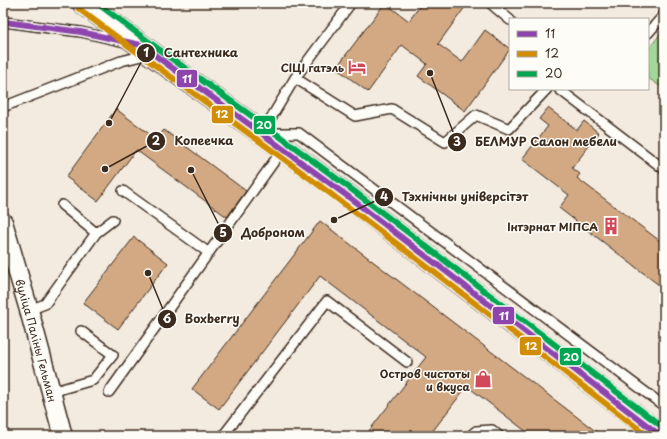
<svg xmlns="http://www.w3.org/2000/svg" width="667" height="439" viewBox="0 0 667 439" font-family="'Playpen Sans',sans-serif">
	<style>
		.green { fill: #a4d89b; stroke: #70815c }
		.building { fill: #d2a983; stroke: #3b2a1e }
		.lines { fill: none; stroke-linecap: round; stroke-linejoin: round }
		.lane-casing { stroke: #3b2a1e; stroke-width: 12 }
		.street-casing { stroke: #3b2a1e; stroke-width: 21 }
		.secondary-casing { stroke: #3b2a1e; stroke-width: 25 }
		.lane { stroke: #fdfcf7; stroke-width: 9 }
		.street { stroke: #fdfcf7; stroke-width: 18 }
		.secondary { stroke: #fdfcf7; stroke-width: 22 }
		.bus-1-casing { stroke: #fdfcf7; stroke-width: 9 }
		.bus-2-casing { stroke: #fdfcf7; stroke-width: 9 }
		.bus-3-casing { stroke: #fdfcf7; stroke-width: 9 }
		.bus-1 { stroke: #8e44ad; stroke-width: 6 }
		.bus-2 { stroke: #d18d06; stroke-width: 6 }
		.bus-3 { stroke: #00a651; stroke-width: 6 }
		.labels { text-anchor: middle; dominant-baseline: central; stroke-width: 3; stroke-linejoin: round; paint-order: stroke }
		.poi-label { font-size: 11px; font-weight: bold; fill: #3b2a1e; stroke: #fdfcf7; text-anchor: end }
		.street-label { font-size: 11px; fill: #3b2a1e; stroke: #fdfcf7 }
		.leader { fill: none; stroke: #3b2a1e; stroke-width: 1.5 }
		.callout-dot { fill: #3b2a1e; stroke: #fdfcf7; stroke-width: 1.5 }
		.mark-label { font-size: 12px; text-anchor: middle; font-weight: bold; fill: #fff }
		.callout-label { font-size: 12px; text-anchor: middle; font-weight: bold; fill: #3b2a1e; stroke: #fdfcf7; stroke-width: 3; stroke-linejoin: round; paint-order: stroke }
		.line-badge { stroke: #fdfcf7; stroke-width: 1.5 }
		.badge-label { font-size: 11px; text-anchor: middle; font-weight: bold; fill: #fff }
	</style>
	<rect width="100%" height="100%" fill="#f4ebe0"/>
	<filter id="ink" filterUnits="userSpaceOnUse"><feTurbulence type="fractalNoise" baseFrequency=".025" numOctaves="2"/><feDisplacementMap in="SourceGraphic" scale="8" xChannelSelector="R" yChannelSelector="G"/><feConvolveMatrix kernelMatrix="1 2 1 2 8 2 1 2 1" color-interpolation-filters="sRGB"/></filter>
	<g filter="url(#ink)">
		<!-- green -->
		<path class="green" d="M664,29V83L661,87L648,78V50Z"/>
		<!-- building -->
		<path class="building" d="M385,3L409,21L422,3H468L438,44L462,62L485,30L510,49L465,111L418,76L427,64L402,45L368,92L336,68Z
			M548,108L577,130L584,121L599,133L572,168L580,174L577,178L664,244V289L559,208L569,195L522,159L548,126L539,119Z
			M116,109L156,139L164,130L246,191L227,217L136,150L98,201L66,177Z
			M320,221L581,420L602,436H532L467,386L429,436H365L426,357L320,276L219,409L192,389Z
			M134,237L168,263L118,329L83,303Z"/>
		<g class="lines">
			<!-- lane casing -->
			<g class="lane-casing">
				<path id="lane" d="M490,3L510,20
					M3,20L5,22L49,28L81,32L125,42
					M648,33L664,15
					M295,78L355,116L392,109L445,142L476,115L509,129L547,89
					M559,89L664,169
					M3,107L121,61L150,54
					M262,133L295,78L351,3
					M270,133H299L664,406
					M123,191L209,253
					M62,205L96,233
					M29,310L45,304L96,233L113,220
					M51,392L93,380L113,355L81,331
					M109,392L283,149
					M223,436L327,301L407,362
					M470,436L476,431L492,430L499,436"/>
			</g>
			<!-- street casing -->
			<g class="street-casing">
				<g id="street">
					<path id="s1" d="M3,222L29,310L63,436"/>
				</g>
			</g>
			<!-- secondary casing -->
			<g class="secondary-casing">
				<path id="secondary" d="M84,3L152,54L262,133L350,198L661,436"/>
			</g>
			<!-- lane -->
			<use href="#lane" class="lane"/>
			<!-- street -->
			<use href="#street" class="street"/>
			<!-- secondary -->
			<use href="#secondary" class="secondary"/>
			<!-- bus-1 casing -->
			<g class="bus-1-casing">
				<path id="bus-1" d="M3,20L5,22L81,32L141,45L350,198L661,436"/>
			</g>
			<!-- bus-2 casing -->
			<g class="bus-2-casing">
				<path id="bus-2" d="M79,9C167,75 257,138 344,204C446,280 547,359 648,436"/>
			</g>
			<!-- bus-3 casing -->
			<g class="bus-3-casing">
				<path id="bus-3" d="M97,3L157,48L267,127L355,192L664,428"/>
			</g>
			<!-- bus-1 -->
			<use href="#bus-1" class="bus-1"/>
			<!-- bus-2 -->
			<use href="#bus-2" class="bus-2"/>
			<!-- bus-3 -->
			<use href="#bus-3" class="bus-3"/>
		</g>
	</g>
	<!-- icons -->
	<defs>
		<g id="hotel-bare" transform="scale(1.38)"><path d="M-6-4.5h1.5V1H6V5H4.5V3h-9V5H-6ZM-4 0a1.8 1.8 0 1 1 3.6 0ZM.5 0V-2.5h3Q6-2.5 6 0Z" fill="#d1495b" stroke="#fdfcf7" stroke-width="2.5" paint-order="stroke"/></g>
		<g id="building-bare" transform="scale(1.38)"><path d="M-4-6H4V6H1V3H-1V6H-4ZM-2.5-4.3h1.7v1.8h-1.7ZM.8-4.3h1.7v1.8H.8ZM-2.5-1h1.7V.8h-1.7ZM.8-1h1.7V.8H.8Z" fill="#d1495b" stroke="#fdfcf7" stroke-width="2.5" paint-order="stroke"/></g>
		<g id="shop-bare" transform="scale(1.38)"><path d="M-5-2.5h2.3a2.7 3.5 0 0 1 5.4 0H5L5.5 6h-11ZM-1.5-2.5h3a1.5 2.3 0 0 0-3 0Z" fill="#d1495b" stroke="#fdfcf7" stroke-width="2.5" paint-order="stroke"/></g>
	</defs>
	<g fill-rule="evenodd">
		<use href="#hotel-bare" x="357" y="67"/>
		<use href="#building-bare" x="611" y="226"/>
		<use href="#shop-bare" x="483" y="379"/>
	</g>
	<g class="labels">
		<!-- poi labels -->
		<g class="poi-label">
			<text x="344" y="67">СІЦІ гатэль</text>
			<text x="598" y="226">Інтэрнат МІПСА</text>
			<text x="470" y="373">Остров чистоты<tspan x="470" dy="13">и вкуса</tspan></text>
		</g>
		<!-- street labels -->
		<g class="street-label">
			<text stroke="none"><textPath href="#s1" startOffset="123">вуліца Паліны Гельман</textPath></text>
		</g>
	</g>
	<!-- callouts -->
	<path class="leader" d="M109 123L146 53M105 169L156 141M430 73L457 142M334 220L384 197M191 170L223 233M148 273L167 319"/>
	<g class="callout-dot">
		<circle cx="109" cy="123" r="4"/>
		<circle cx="105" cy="169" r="4"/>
		<circle cx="430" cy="73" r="4"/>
		<circle cx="334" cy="220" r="4"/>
		<circle cx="191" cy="170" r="4"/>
		<circle cx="148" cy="273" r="4"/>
		<circle cx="146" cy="53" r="10"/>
		<circle cx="156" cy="141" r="10"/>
		<circle cx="457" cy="142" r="10"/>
		<circle cx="384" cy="197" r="10"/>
		<circle cx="223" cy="233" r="10"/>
		<circle cx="167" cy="319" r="10"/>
	</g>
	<g class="mark-label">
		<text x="146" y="57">1</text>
		<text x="156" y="145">2</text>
		<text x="457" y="146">3</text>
		<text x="384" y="201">4</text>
		<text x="223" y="237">5</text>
		<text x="167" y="323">6</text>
	</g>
	<g class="callout-label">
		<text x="201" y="57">Сантехника</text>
		<text x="204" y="145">Копеечка</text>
		<text x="546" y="146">БЕЛМУР Салон мебели</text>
		<text x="465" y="201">Тэхнічны універсітэт</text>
		<text x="273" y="237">Доброном</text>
		<text x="212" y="323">Boxberry</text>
	</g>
	<g class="line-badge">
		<rect x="176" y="69" width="22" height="19" rx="4" fill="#8e44ad"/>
		<rect x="211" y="105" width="23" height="19" rx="4" fill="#d18d06"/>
		<rect x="253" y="115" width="23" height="20" rx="4" fill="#00a651"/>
		<rect x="492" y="306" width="23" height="19" rx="4" fill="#8e44ad"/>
		<rect x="519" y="336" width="23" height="20" rx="4" fill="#d18d06"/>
		<rect x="559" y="347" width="23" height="19" rx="4" fill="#00a651"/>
	</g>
	<g class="badge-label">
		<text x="187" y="83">11</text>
		<text x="222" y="118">12</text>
		<text x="264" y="129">20</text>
		<text x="504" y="320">11</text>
		<text x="531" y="350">12</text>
		<text x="571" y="361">20</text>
	</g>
	<!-- margin -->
	<rect width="667" height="439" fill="none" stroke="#fdfcf7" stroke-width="16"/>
	<rect x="8" y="8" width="651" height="423" fill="none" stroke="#3b2a1e" stroke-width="1.5" filter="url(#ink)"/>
	<!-- legend -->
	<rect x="509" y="18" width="140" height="72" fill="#fdfcf7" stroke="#afa8a0"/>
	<rect x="517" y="31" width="20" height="6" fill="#8e44ad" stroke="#afa8a0"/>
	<text x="545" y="38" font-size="12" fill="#3b2a1e">11</text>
	<rect x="517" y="51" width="20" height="6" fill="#d18d06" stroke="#afa8a0"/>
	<text x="545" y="58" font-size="12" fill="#3b2a1e">12</text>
	<rect x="517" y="71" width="20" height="6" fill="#00a651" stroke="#afa8a0"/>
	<text x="545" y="78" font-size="12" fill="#3b2a1e">20</text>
</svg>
